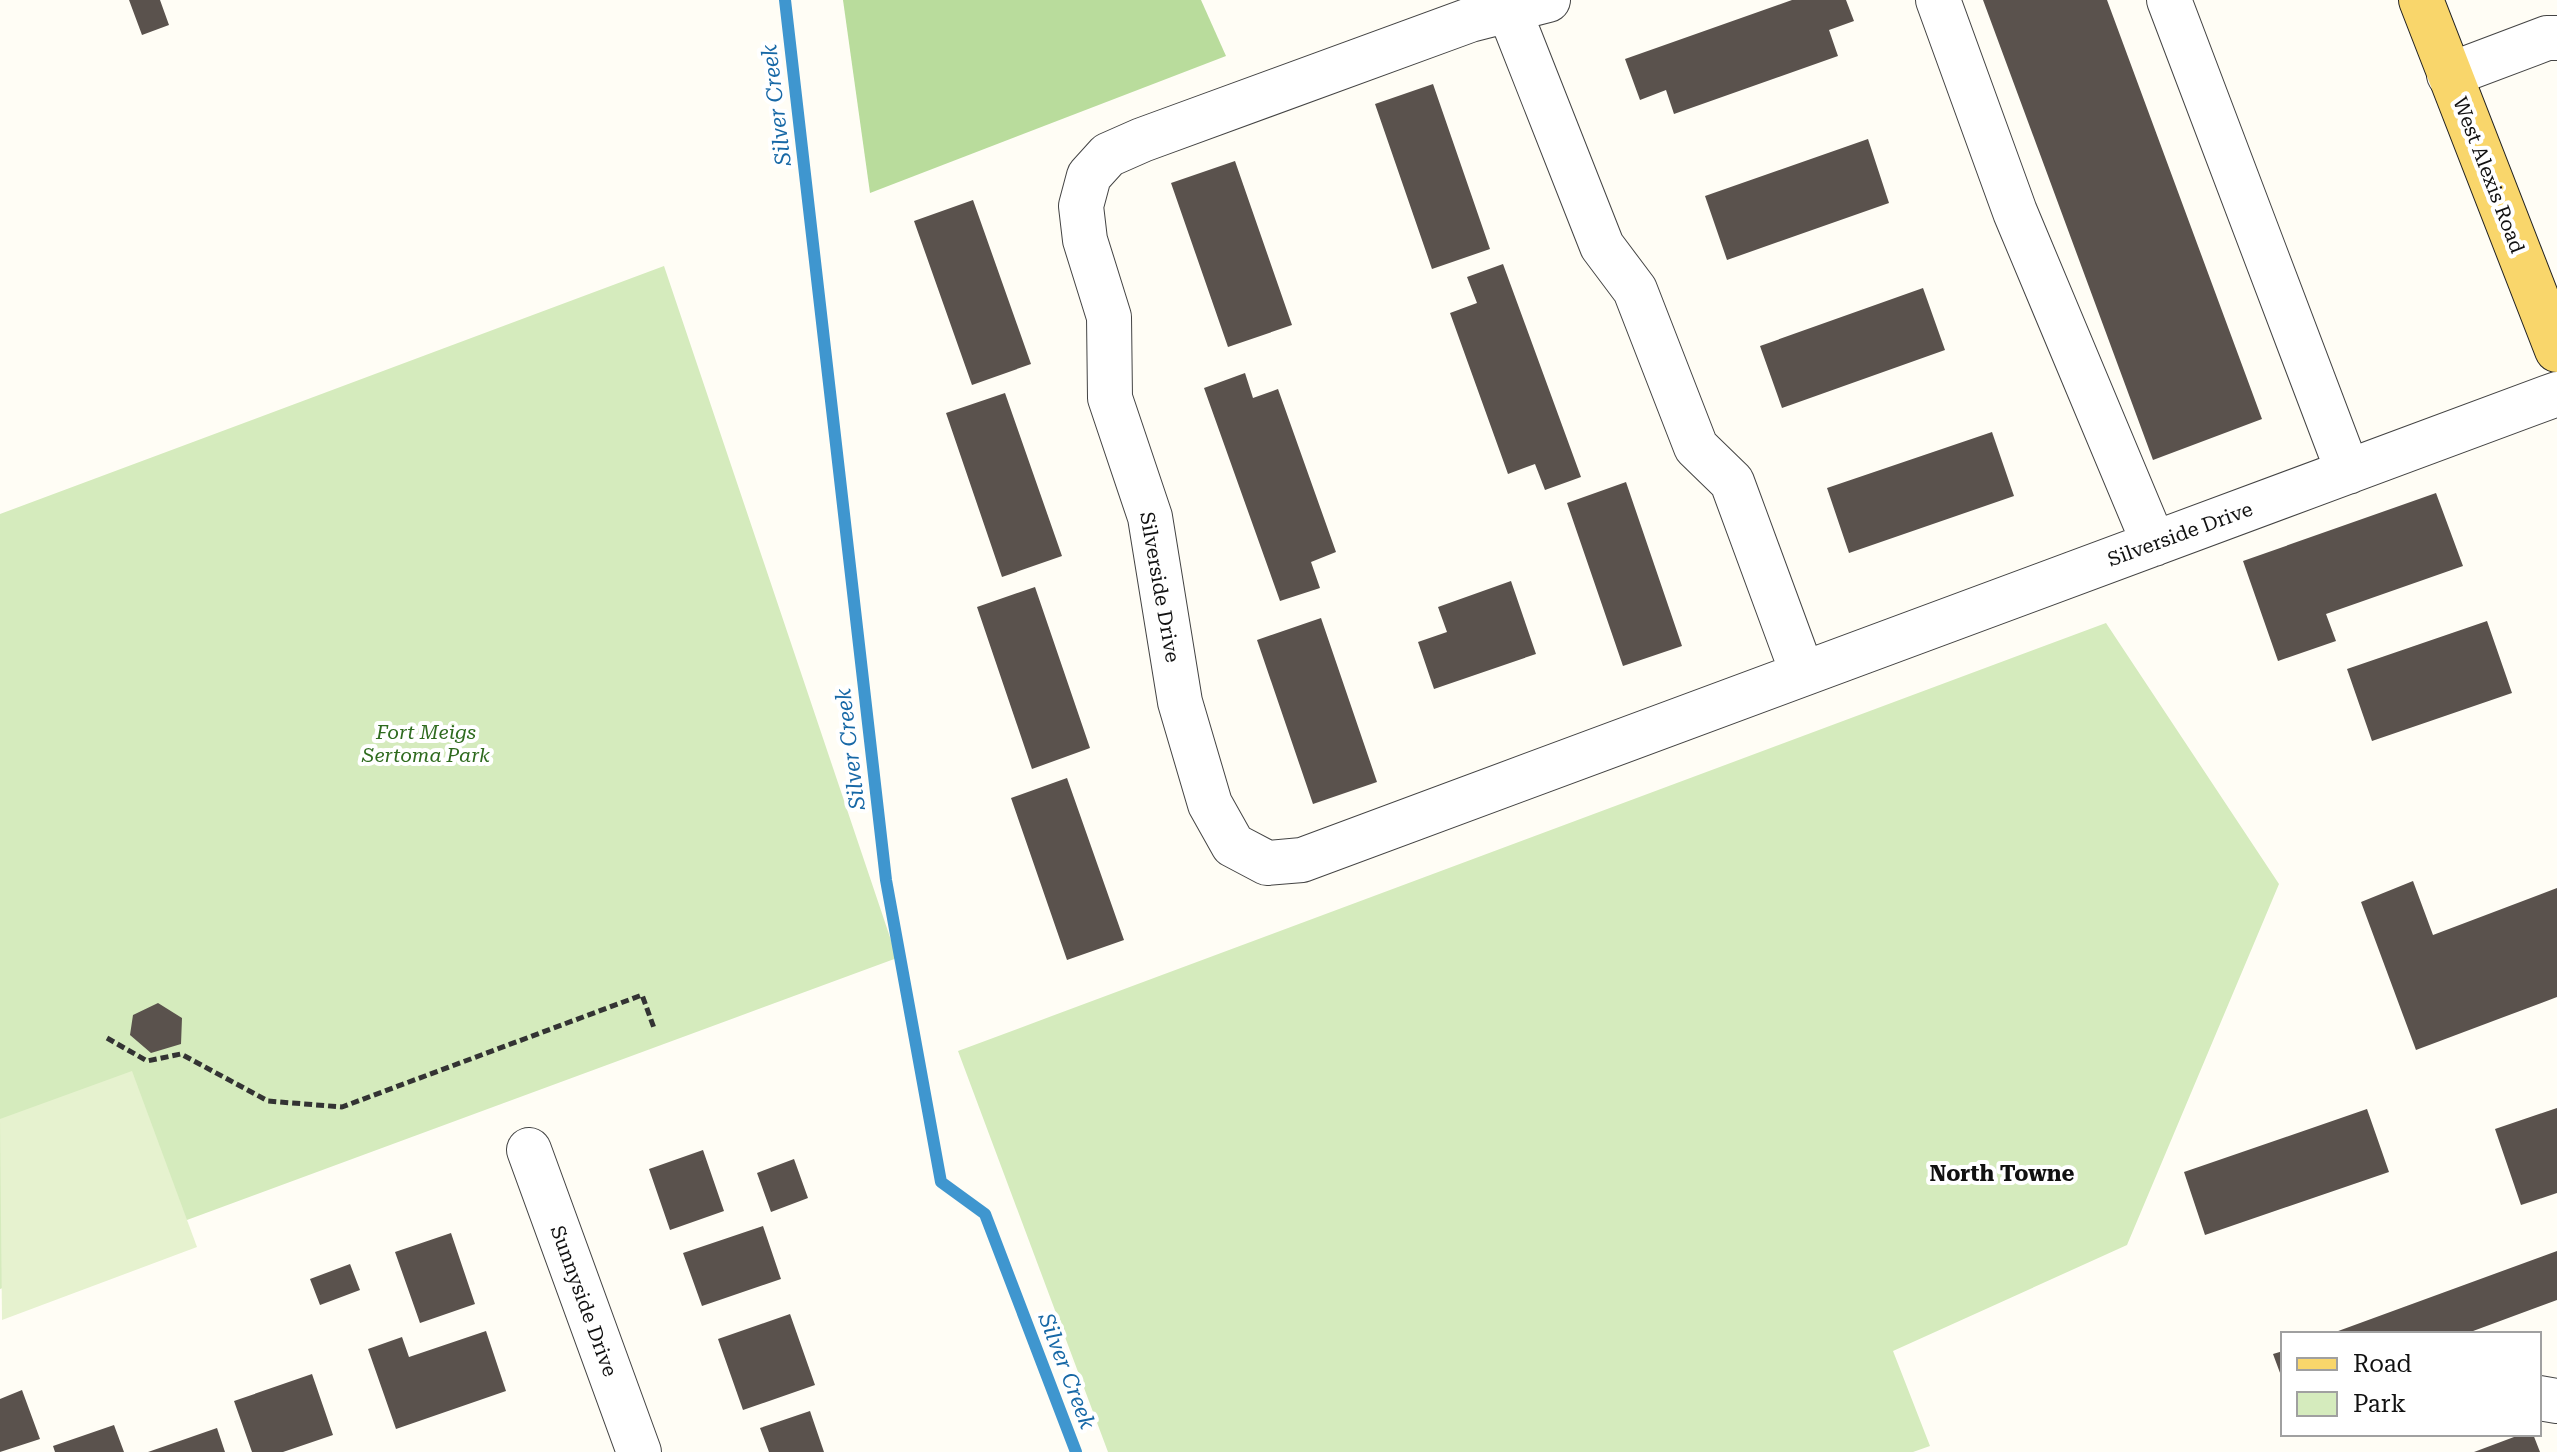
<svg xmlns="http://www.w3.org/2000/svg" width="2557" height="1452" viewBox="0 0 2557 1452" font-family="'Roboto Serif',serif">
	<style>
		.green { fill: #d5ebbd }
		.forest { fill: #b9dc9c }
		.pitch { fill: #e6f2cf }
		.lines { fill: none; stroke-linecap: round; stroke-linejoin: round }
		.stream { stroke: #3f96cf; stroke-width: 12 }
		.building { fill: #5a524d }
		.minor-casing { stroke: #444; stroke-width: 46 }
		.major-casing { stroke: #222; stroke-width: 46 }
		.path { stroke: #333; stroke-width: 5; stroke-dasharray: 8 4; stroke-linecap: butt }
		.minor { stroke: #fff; stroke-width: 44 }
		.major { stroke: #f9d66b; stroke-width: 44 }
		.labels { text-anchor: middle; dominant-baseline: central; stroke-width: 8; stroke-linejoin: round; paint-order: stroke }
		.street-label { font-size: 20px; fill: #111; stroke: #fff }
		.park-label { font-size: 20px; font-style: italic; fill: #2f6b1f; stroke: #fff }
		.water-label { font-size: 22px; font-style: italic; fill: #1768a6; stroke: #fff }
		.neighbourhood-label { font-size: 22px; font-weight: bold; fill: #111; stroke: #fff }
	</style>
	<rect width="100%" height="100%" fill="#fffdf5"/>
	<!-- green -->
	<path class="green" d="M664,266L897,958L0,1289V514Z
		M2106,623L2279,884L2127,1245L1893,1351L1930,1446L1913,1452H1108L958,1051Z"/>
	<!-- forest -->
	<path class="forest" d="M843,0H1201L1226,56L870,193Z"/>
	<!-- pitch -->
	<path class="pitch" d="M132,1071L197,1247L2,1320L0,1119Z"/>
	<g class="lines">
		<!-- stream -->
		<path class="stream" d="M785,0L886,880L941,1182L985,1214L1076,1452"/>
	</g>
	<!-- building -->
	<path class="building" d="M129,0H160L169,25L142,35Z
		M1792,0H1846L1854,21L1829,30L1838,56L1674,114L1666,90L1640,100L1625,59Z
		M1983,0H2107L2262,419L2153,460Z
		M1433,84L1490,249L1432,269L1375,104Z
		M1868,139L1889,203L1727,260L1705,196Z
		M1235,161L1292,325L1228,347L1171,183Z
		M973,200L1031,364L972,385L914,221Z
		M1503,264L1581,477L1545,490L1535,464L1508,474L1450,313L1477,303L1467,277Z
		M1923,288L1945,350L1782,408L1760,346Z
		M1245,373L1253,398L1278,389L1336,552L1311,562L1320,588L1280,601L1204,388Z
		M1005,393L1062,556L1002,577L946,413Z
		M1992,432L2014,496L1849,553L1827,488Z
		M1626,482L1682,646L1623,666L1567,503Z
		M2436,493L2463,566L2326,614L2336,641L2278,661L2243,561Z
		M1511,581L1536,654L1434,689L1418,642L1447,632L1438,607Z
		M1035,587L1090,748L1032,769L977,607Z
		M1321,618L1377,782L1313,804L1257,640Z
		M2487,621L2512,693L2372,741L2347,669Z
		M1067,778L1124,940L1067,960L1011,798Z
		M2413,881L2433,935L2557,888V997L2416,1050L2361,902Z
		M158,1003L182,1018L181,1044L151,1053L130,1035L133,1015Z
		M2557,1108V1193L2521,1205L2495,1129Z
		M2367,1109L2389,1172L2205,1235L2184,1172Z
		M703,1150L724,1211L670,1230L649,1169Z
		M794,1159L808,1198L771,1212L757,1173Z
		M763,1226L781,1279L702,1306L683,1253Z
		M451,1233L475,1304L420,1323L395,1252Z
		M2557,1251V1300L2465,1334H2330Z
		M350,1264L360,1290L320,1305L310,1279Z
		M790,1314L815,1385L743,1410L718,1339Z
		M486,1331L506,1391L396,1429L368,1349L402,1337L409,1357Z
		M2283,1351V1381L2273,1354Z
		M312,1374L333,1435L283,1452H252L234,1401Z
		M22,1390L40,1439L0,1452V1399Z
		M810,1411L824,1452H769L760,1428Z
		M114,1425L124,1452H55L53,1446Z
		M217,1428L225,1452H148Z
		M2522,1434H2533L2540,1452H2474Z"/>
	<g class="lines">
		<!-- minor casing -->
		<g class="minor-casing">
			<path id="minor" d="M1548,0L1470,20L1142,140L1108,155L1089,176L1081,206L1085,240L1109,317L1110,398L1150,517L1180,702L1210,804L1233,845L1267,863L1302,860L2557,394
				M1938,0L2015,212L2154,544
				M2169,0L2348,472
				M1509,10L1602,246L1635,290L1696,447L1732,482L1802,672
				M2449,75L2547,38H2557
				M529,1150L639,1452
				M2539,1398L2557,1401"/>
		</g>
		<!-- major casing -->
		<g class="major-casing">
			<path id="major" d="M2421,0L2557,350"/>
		</g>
		<!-- path -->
		<path class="path" d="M107,1038L147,1061L181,1054L268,1101L342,1107L642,995L654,1028"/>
		<!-- minor -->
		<use href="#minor" class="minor"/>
		<!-- major -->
		<use href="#major" class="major"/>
	</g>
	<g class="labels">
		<!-- street labels -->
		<g class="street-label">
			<text transform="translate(2489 175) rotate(69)">West Alexis Road</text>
			<text transform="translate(2180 534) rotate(-20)">Silverside Drive</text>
			<text transform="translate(1160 587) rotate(80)">Silverside Drive</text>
			<text transform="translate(584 1301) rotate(70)">Sunnyside Drive</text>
		</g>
		<!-- park labels -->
		<g class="park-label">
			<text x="426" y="732">Fort Meigs<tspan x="426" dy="23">Sertoma Park</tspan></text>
		</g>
		<!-- water labels -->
		<g class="water-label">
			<text transform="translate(776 105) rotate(-97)">Silver Creek</text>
			<text transform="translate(850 749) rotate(-97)">Silver Creek</text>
			<text transform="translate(1067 1371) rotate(69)">Silver Creek</text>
		</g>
		<!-- neighbourhood labels -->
		<g class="neighbourhood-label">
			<text x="2002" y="1173">North Towne</text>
		</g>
	</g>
	<!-- legend -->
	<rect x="2281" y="1332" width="260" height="104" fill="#ffffff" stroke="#a0a0a0" stroke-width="2"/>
	<rect x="2297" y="1358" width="40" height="12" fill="#f9d66b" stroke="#a0a0a0" stroke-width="2"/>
	<text x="2353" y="1372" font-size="24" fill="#111111">Road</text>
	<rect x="2297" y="1392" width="40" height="24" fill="#d5ebbd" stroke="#a0a0a0" stroke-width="2"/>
	<text x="2353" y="1412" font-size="24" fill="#111111">Park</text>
</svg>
